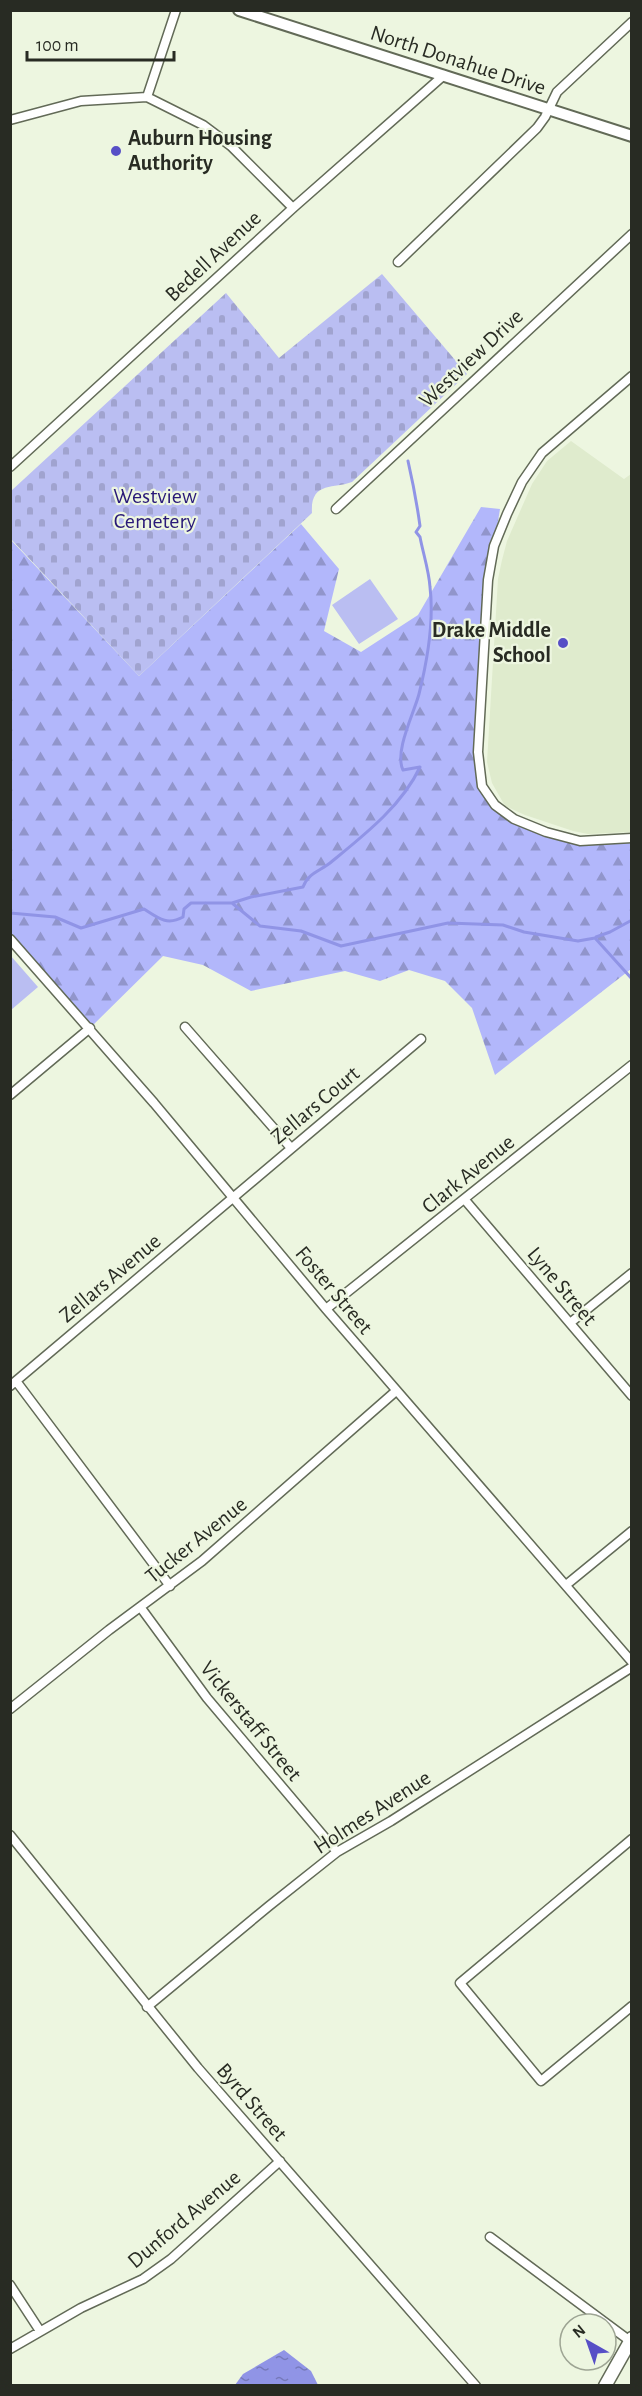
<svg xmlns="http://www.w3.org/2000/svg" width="642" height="2396" viewBox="0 0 642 2396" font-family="'Alegreya Sans',sans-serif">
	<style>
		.built { fill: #dfebcd }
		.forest { fill: url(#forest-firs) }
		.cemetery { fill: url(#cemetery-stones) }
		.green { fill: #babef2 }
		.water { fill: url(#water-ripples) }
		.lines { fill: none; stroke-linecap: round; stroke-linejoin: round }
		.stream { stroke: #9094e6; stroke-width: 3 }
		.minor-casing { stroke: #626a57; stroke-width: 11 }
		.tertiary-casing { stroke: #626a57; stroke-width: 14 }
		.secondary-casing { stroke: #626a57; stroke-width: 15 }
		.minor { stroke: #fff; stroke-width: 8 }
		.tertiary { stroke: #fff; stroke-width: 10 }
		.secondary { stroke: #fff; stroke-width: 12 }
		.poi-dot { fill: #574fc6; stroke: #edf6e0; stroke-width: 2 }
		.labels { text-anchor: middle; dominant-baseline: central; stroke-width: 4.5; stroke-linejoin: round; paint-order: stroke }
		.street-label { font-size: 22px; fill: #282b23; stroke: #edf6e0 }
		.poi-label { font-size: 22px; font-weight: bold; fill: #282b23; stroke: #edf6e0; text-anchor: start }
		.park-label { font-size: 22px; fill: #291978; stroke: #edf6e0 }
	</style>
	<defs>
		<pattern id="forest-firs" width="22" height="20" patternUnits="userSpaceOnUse" patternTransform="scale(1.5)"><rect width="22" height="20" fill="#b2b7fb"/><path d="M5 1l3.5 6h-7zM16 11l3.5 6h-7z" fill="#9195cb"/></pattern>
		<pattern id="cemetery-stones" width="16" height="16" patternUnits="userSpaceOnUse" patternTransform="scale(1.5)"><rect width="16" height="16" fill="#babef2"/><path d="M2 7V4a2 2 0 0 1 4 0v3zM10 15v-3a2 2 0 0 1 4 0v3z" fill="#a0a3cf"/></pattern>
		<pattern id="water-ripples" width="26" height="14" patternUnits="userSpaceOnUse" patternTransform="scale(1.5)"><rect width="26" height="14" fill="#9094e6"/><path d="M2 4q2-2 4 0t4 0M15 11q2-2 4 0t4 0" fill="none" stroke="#7679ba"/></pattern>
	</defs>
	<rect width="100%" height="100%" fill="#edf6e0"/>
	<!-- built -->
	<path class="built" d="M571,441L624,479L631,474V832L588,834L573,831L525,815L505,806L492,783L487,762L498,579L502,560L507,541L532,484L547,461Z"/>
	<!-- forest -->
	<path class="forest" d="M481,507L500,509L494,546L478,752L482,786L503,813L580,841L631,838V969L495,1075L472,1008L445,981L409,970L380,981L345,971L251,991L203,965L163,956L90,1028L11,939L10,539L139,676L301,524L339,569L324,631L361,652L418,615Z"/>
	<!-- cemetery -->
	<path class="cemetery" d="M382,274L467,374L352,482C334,489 310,481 312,513L139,676L11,539V491L226,293L279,358Z"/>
	<!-- green -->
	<path class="green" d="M370,579L398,619L359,644L332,605Z
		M10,955L38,987L11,1010H10Z"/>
	<!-- water -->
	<path class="water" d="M284,2350L311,2371L318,2385H235L243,2374Z"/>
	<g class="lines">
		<!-- stream -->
		<path class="stream" d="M232,903L260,926L301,931L341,946L448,923L503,925L524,932L578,941L595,938L632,979
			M10,913L55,917L81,928L144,909C158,918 167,926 183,917L184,909L191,903H232L251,897L303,887C308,873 320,871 330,863C363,836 402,806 420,767L403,770C394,752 414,713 419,694C427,662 434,620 430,587C429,571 423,553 420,537L416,532L420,526C417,504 413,483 408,461
			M596,937L610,932L632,920"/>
		<!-- minor casing -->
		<g class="minor-casing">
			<path id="minor" d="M147,97L176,10
				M10,120L81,101L147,97L203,125L231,146L293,208
				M398,262L537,128L545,117L557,92L632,22
				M632,376L542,453L522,482L507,514L494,546L488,580L478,752L482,786L495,805L514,819L546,832L580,841L632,838
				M10,467L293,208L444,75
				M336,509L632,234
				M10,939L154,1103L326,1309L632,1662
				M185,1027L291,1148
				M10,1095L90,1028
				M465,1200L632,1396
				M326,1309L632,1065
				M570,1323L632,1273
				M16,1381L170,1586
				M10,1386L421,1039
				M566,1585L632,1531
				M141,1608L207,1698L337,1852
				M10,1709L109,1630L202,1561L396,1391
				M10,1835L198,2068L476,2386
				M632,1839L460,1983L541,2081L632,2006
				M147,2007L269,1906L337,1852L391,1821L632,1667
				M490,2237L630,2341
				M10,2285L40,2331
				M10,2349L81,2308L143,2279L171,2259L280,2161"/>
		</g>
		<!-- tertiary casing -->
		<g class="tertiary-casing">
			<path id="tertiary" d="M239,10L632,136"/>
		</g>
		<!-- secondary casing -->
		<g class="secondary-casing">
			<path id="secondary" d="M605,2386L632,2338"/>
		</g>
		<!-- minor -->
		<use href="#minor" class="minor"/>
		<!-- tertiary -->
		<use href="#tertiary" class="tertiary"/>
		<!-- secondary -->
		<use href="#secondary" class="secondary"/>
	</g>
	<!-- markers -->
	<g class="poi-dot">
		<circle cx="116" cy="151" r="6"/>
		<circle cx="563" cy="643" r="6"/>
	</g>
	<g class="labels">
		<!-- street labels -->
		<g class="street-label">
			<text transform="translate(458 60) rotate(18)">North Donahue Drive</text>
			<text transform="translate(213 256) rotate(-43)">Bedell Avenue</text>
			<text transform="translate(471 358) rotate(-43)">Westview Drive</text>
			<text transform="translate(315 1105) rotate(-40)">Zellars Court</text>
			<text transform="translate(468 1174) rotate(-39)">Clark Avenue</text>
			<text transform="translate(110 1278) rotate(-40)">Zellars Avenue</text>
			<text transform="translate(562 1286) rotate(50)">Lyne Street</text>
			<text transform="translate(334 1290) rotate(50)">Foster Street</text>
			<text transform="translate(196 1540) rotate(-39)">Tucker Avenue</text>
			<text transform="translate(251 1721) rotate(51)">Vickerstaff Street</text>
			<text transform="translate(372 1812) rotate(-33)">Holmes Avenue</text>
			<text transform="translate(252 2102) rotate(49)">Byrd Street</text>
			<text transform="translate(184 2219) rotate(-40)">Dunford Avenue</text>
		</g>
		<!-- poi labels -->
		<g class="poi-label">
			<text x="128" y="138">Auburn Housing<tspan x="128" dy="25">Authority</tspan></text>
			<text x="551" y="630" text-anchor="end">Drake Middle<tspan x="551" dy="25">School</tspan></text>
		</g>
		<!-- park labels -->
		<g class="park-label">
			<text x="155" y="496">Westview<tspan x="155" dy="25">Cemetery</tspan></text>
		</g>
	</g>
	<!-- border -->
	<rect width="642" height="2396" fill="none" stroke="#282b23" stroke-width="24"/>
	<!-- north arrow -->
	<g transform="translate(588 2342) rotate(320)"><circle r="28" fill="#edf6e0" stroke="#9ea594" stroke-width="1.5"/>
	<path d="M0-4.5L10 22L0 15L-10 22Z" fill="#574fc6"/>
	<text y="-9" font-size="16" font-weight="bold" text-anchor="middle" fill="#282b23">N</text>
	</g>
	<!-- scale -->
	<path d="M27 51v9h147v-9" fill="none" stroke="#282b23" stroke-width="3"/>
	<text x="36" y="51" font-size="18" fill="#282b23" stroke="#edf6e0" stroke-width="4.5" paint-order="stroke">100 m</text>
</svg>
